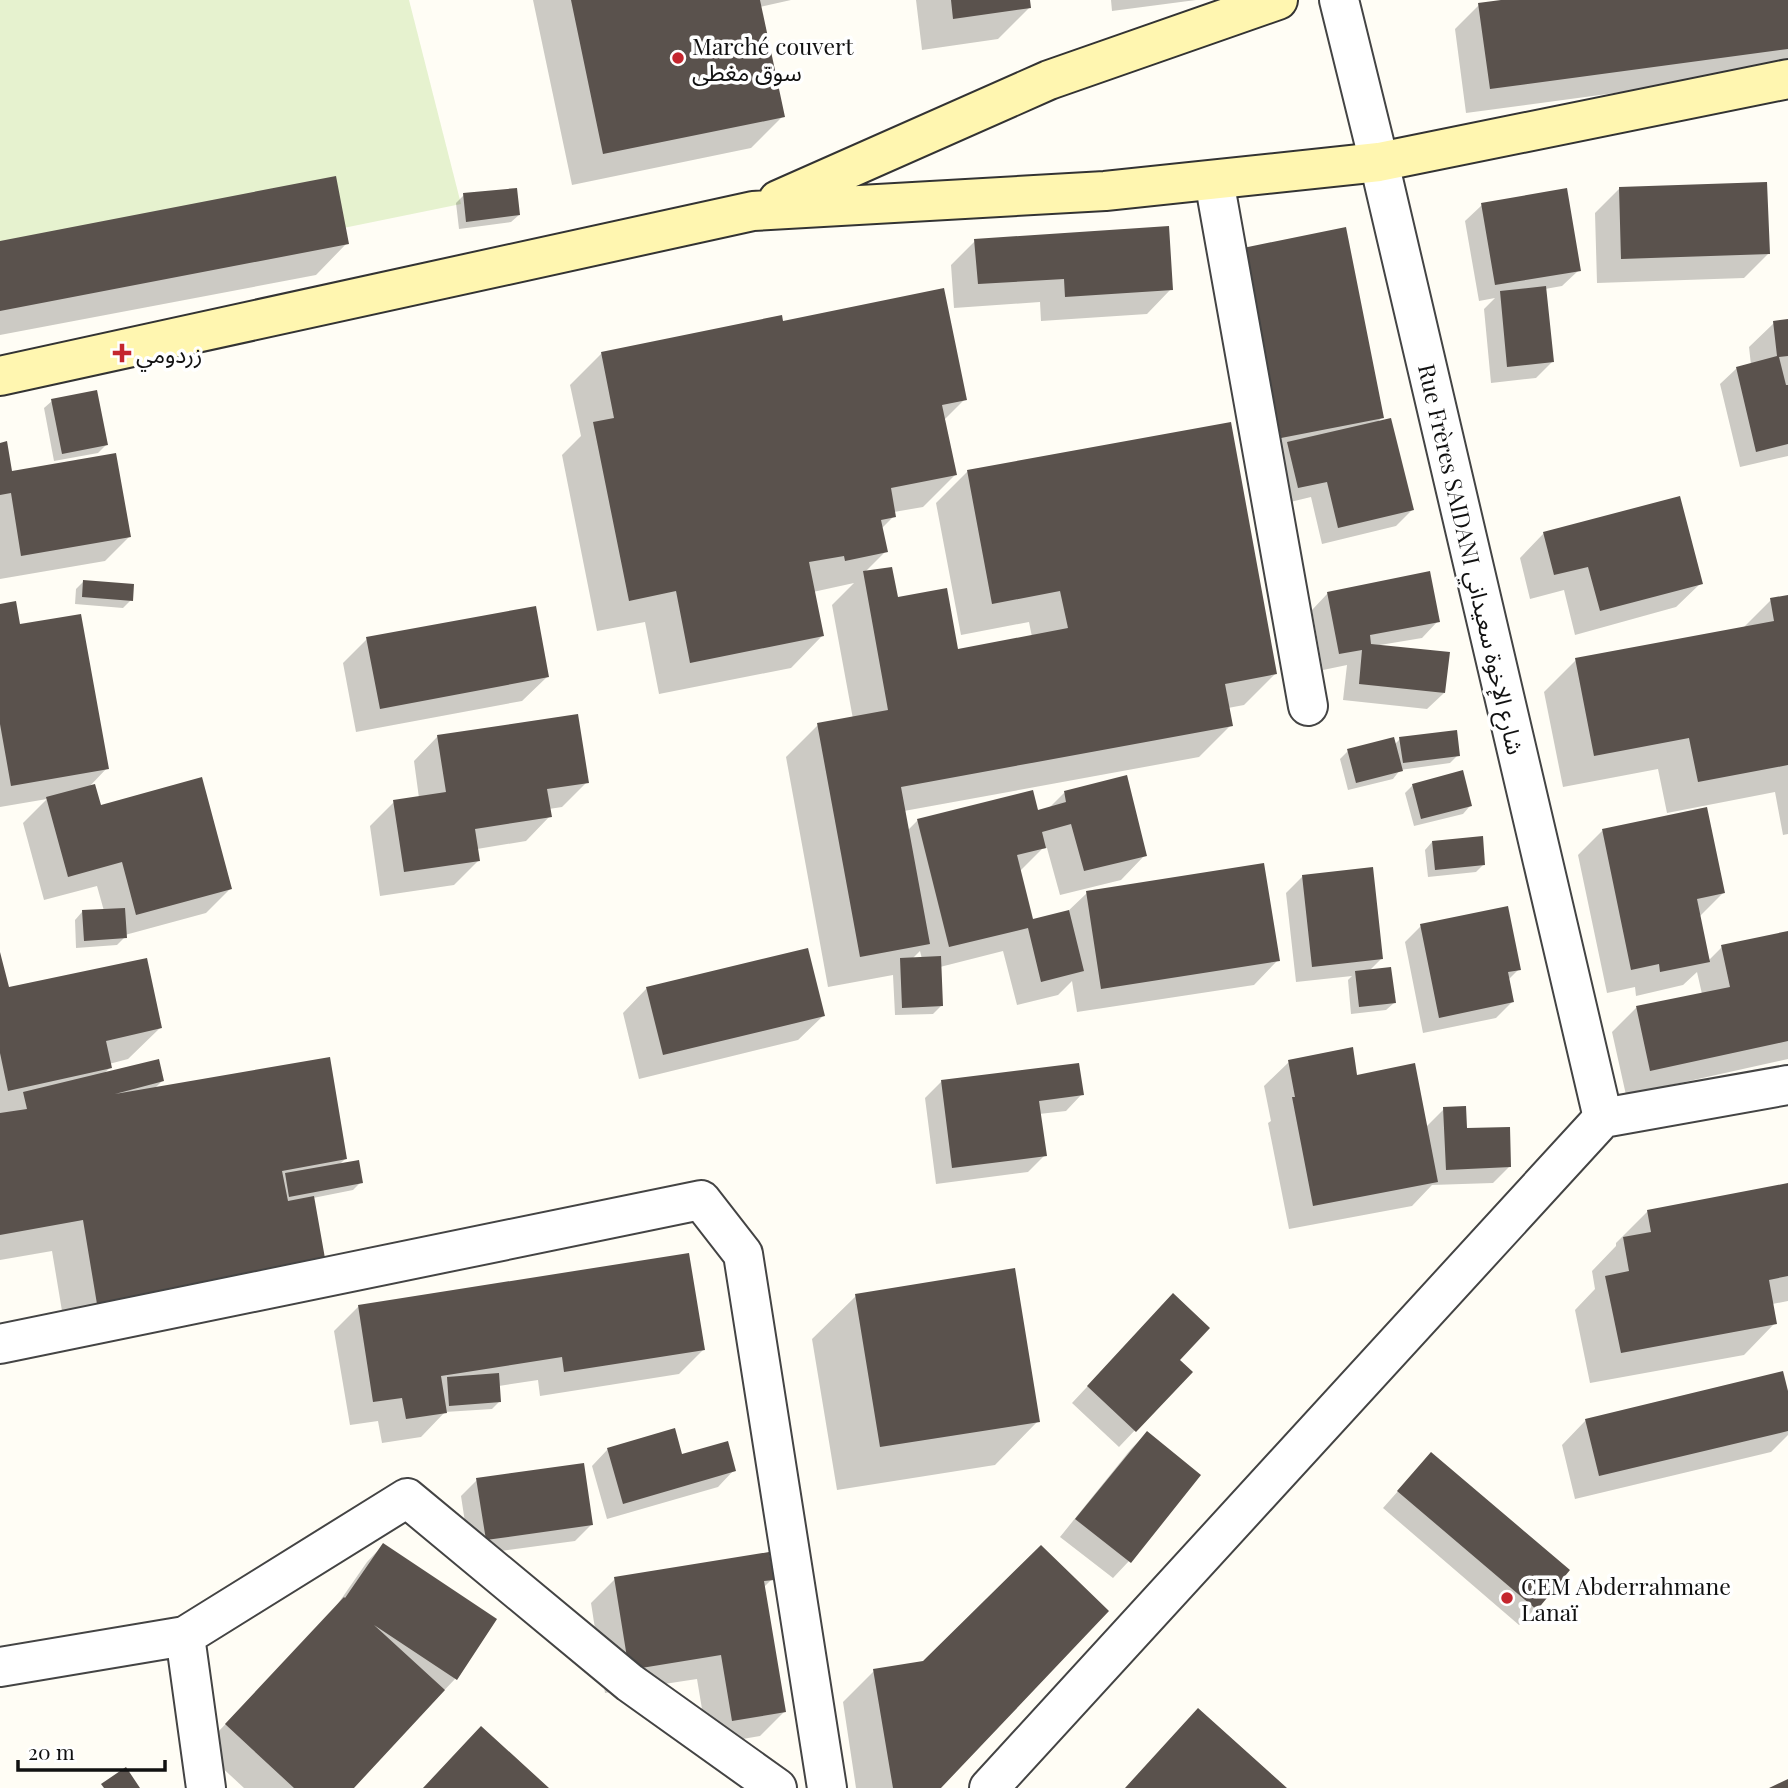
<svg xmlns="http://www.w3.org/2000/svg" width="1788" height="1788" viewBox="0 0 1788 1788" font-family="'Playfair Display','Noto Sans Arabic',serif">
	<style>
		.pitch { fill: #e6f2cf }
		.shadow { fill: #0003; fill-rule: evenodd }
		.building { fill: #5a524d }
		.lines { fill: none; stroke-linecap: round; stroke-linejoin: round }
		.minor-casing { stroke: #444; stroke-width: 42 }
		.tertiary-casing { stroke: #444; stroke-width: 42 }
		.secondary-casing { stroke: #333; stroke-width: 42 }
		.minor { stroke: #fff; stroke-width: 38 }
		.tertiary { stroke: #fff; stroke-width: 38 }
		.secondary { stroke: #fff6b0; stroke-width: 38 }
		.poi-dot { fill: #c4262e; stroke: #fff; stroke-width: 2.5 }
		.labels { text-anchor: middle; dominant-baseline: central; stroke-width: 7; stroke-linejoin: round; paint-order: stroke }
		.poi-label { font-size: 23px; fill: #111; stroke: #fff; text-anchor: start }
		.street-label { font-size: 23px; fill: #111; stroke: #fff }
	</style>
	<rect width="100%" height="100%" fill="#fffdf5"/>
	<!-- pitch -->
	<path class="pitch" d="M0,0H409L461,204L0,298Z"/>
	<!-- shadow -->
	<path class="shadow" d="M533,0H791L760,7L783,116L751,148L572,185Z
		M916,0H1029L1030,7L998,39L922,50Z
		M1111,0H1196L1112,11Z
		M1515,0H1788V61L1778,71L1466,113L1455,29L1479,5Z
		M1619,189L1768,254L1744,278L1597,283L1595,213Z
		M464,195L519,215L511,222L459,229L456,203Z
		M1482,205L1579,270L1562,286L1545,289L1552,362L1536,378L1491,383L1484,309L1495,298L1479,301L1465,221Z
		M975,241L1171,289L1147,314L1041,321L1040,302L954,308L951,265Z
		M0,243H347L316,275L0,335Z
		M1219,274L1382,417L1377,423L1412,510L1396,526L1322,544L1311,497L1282,504Z
		M1788,321V456L1740,467L1720,384L1737,368L1751,365L1749,347L1774,323Z
		M782,323L965,399L944,420L955,475L923,507L894,512V516L881,529L886,551L864,573L957,651L1032,637L1029,622L961,635L936,503L968,471L1276,673L1244,705L1228,708L1231,725L1199,757L904,811L907,831L918,820L1037,812L1048,809L1064,793L1145,855L1121,880L1060,895L1047,848L1042,849L1019,872L1032,922L1066,913L1087,893L1278,960L1254,985L1077,1012L1072,981L1058,995L1017,1005L1003,951L940,967L941,1006L933,1014L895,1015L893,975L828,987L786,757L818,725L853,719L832,605L854,583L813,592L822,636L791,668L659,694L645,622L597,631L562,455L581,436L570,385L602,353ZM920,951L922,959H912Z
		M52,401L106,445L98,453L54,461L44,408Z
		M0,444L11,473L129,537L105,561L0,579Z
		M1544,533L1701,583L1676,607L1575,635L1564,590L1530,599L1520,558Z
		M84,581L131,600L123,608L75,604L76,589Z
		M1328,593L1438,621L1422,638L1380,645L1444,693L1427,709L1343,700L1347,665L1323,670L1312,610Z
		M1788,597V834L1783,835L1775,792L1667,813L1658,769L1563,787L1544,692L1576,660L1742,629L1771,600Z
		M0,606L18,626L107,768L89,787L99,807L230,889L206,913L125,935V937L117,945L76,948L75,920L82,912L104,911L97,886L44,900L23,823L47,799L0,807Z
		M367,639L547,677L522,701L356,732L343,663Z
		M438,736L587,782L562,807L549,809L550,816L526,841L477,849L479,860L454,885L380,896L370,826L394,802L419,798L414,761Z
		M1400,739L1458,755L1450,763L1400,770L1393,779L1348,790L1340,759L1348,751L1394,745Z
		M1413,785L1470,806L1463,814L1414,826L1405,793Z
		M1602,831L1723,893L1699,917L1708,961L1722,947L1788,937V1059L1626,1095L1612,1032L1636,1008L1702,994L1697,972L1683,985L1636,996L1635,987L1607,993L1578,855Z
		M1432,842L1484,864L1476,872L1428,877L1425,850Z
		M1303,876L1381,959L1369,971L1394,1003L1386,1010L1351,1014L1348,980L1352,976L1296,982L1286,893Z
		M1421,926L1519,969L1508,980L1512,1002L1496,1018L1423,1033L1405,942Z
		M0,955L7,989L160,1028L128,1059L109,1064L110,1068L103,1074L162,1081L154,1089L345,1159L338,1166L361,1182L353,1190L313,1198L66,1335L52,1251L0,1260Z
		M647,988L823,1016L798,1040L639,1079L623,1013Z
		M1289,1062L1356,1077L1426,1127L1444,1109L1509,1167L1493,1183L1432,1185L1412,1206L1289,1229L1268,1123L1271,1121L1264,1086Z
		M942,1081L1082,1094L1066,1111L1039,1114L1045,1155L1028,1172L936,1184L925,1098Z
		M1788,1185V1301L1772,1304L1775,1323L1744,1355L1590,1383L1575,1310L1595,1289L1592,1271L1616,1246V1243L1648,1211Z
		M856,1296L1038,1421L995,1465L837,1490L812,1339Z
		M359,1306L703,1350L679,1374L540,1396L538,1380L499,1386L500,1401L492,1409L445,1412L421,1437L382,1443L378,1421L350,1425L334,1331Z
		M1157,1312L1177,1360L1190,1372L1119,1447L1072,1403Z
		M1788,1399V1435L1771,1452L1575,1499L1562,1445L1586,1420Z
		M1147,1433L1129,1561L1113,1578L1060,1537L1131,1449Z
		M608,1449L681,1456L734,1470L718,1487L607,1519L592,1466Z
		M1431,1454L1568,1570L1535,1609L1519,1625L1383,1508Z
		M477,1480L591,1525L575,1541L470,1555L461,1496Z
		M383,1545L455,1679L351,1788H244L202,1749L335,1608L367,1562Z
		M615,1579H772L763,1588L784,1712L760,1736L708,1745L697,1679L605,1693L591,1603Z
		M874,1671L939,1788H856L843,1702Z"/>
	<!-- building -->
	<path class="building" d="M571,0H760L785,117L603,154Z
		M951,0H1030L1031,8L953,19Z
		M1501,0H1788V49L1490,89L1478,3Z
		M336,176L349,244L0,311V241Z
		M1767,182L1770,254L1621,259L1619,187Z
		M517,188L520,215L466,222L463,193Z
		M1567,188L1581,271L1495,285L1481,203Z
		M1169,226L1173,290L1065,297L1064,279L978,284L974,239Z
		M1346,227L1384,418L1281,438L1243,248Z
		M1546,286L1554,362L1507,367L1500,291Z
		M944,288L967,400L942,405L957,475L891,488L896,517L881,520L888,552L845,561L844,556L809,562L824,636L690,663L676,591L629,601L593,422L614,418L601,352L782,315L783,321Z
		M1788,319V356L1779,357L1786,385H1788V444L1756,452L1736,367L1777,356L1773,321Z
		M97,390L108,445L62,454L51,399Z
		M1391,418L1414,510L1338,528L1327,482L1298,488L1287,442Z
		M1231,422L1277,674L1225,684L1233,726L901,787L930,944L860,957L817,723L888,710L863,571L892,567L898,597L947,588L958,649L1068,628L1060,591L992,604L967,470Z
		M7,441L12,471L116,453L131,537L21,556L11,493L0,495V443Z
		M1680,496L1703,584L1600,611L1588,567L1554,575L1543,532Z
		M1430,571L1440,622L1370,635L1371,644L1450,652L1445,693L1359,684L1362,650L1339,654L1327,592Z
		M83,580L134,584L133,601L82,597Z
		M1788,595V765L1698,782L1689,738L1594,756L1575,658L1774,621L1770,598Z
		M16,601L20,624L81,614L109,769L11,786L0,724V604Z
		M536,606L549,677L380,709L366,637Z
		M578,714L589,783L547,789L552,817L475,829L480,861L404,872L393,800L446,792L437,735Z
		M1457,730L1460,756L1403,763L1399,737Z
		M1394,737L1403,771L1356,783L1347,749Z
		M1463,770L1472,806L1421,819L1412,784Z
		M1127,775L1147,856L1084,871L1071,824L1042,832L1046,848L1017,855L1033,919L1069,910L1084,971L1041,982L1028,928L949,947L917,819L1033,790L1038,810L1066,802L1064,791Z
		M202,777L232,889L136,915L122,862L68,877L46,797L95,784L101,805Z
		M1707,807L1725,893L1697,899L1710,962L1660,972L1659,964L1631,970L1602,829Z
		M1483,836L1485,865L1435,870L1432,841Z
		M1264,863L1280,961L1101,989L1086,891Z
		M1373,867L1383,959L1312,967L1302,875Z
		M1508,906L1521,970L1508,972L1514,1002L1439,1018L1420,924Z
		M125,908L127,938L84,941L82,910Z
		M1788,931V1041L1650,1071L1636,1006L1730,987L1721,945Z
		M808,948L825,1016L663,1055L646,987Z
		M0,952L9,987L147,958L162,1028L106,1041L112,1068L8,1091L0,1053Z
		M941,956L943,1006L902,1008L900,958Z
		M1391,967L1396,1003L1359,1007L1355,971Z
		M1353,1047L1357,1075L1415,1063L1438,1182L1313,1206L1292,1097H1295L1288,1060Z
		M330,1057L347,1159L282,1171L288,1201L314,1196L326,1264L97,1304L83,1220L0,1235V1113L27,1109L23,1092L159,1059L164,1081L115,1094Z
		M1079,1063L1084,1095L1039,1101L1047,1156L952,1168L941,1080Z
		M1466,1106L1467,1128L1510,1127L1511,1167L1446,1170L1443,1107Z
		M359,1160L363,1183L289,1197L285,1173Z
		M1788,1183V1276L1769,1280L1777,1324L1621,1353L1605,1276L1629,1271L1623,1237L1651,1232L1647,1210Z
		M689,1253L705,1350L564,1372L562,1357L441,1376L447,1413L406,1419L402,1398L373,1402L358,1305Z
		M1015,1268L1040,1422L880,1447L855,1294Z
		M1173,1293L1210,1328L1180,1360L1193,1372L1136,1432L1087,1386Z
		M1783,1371L1788,1391V1431L1599,1476L1585,1419Z
		M499,1373L501,1402L449,1406L447,1377Z
		M675,1428L682,1454L728,1441L736,1471L623,1504L607,1448Z
		M1147,1431L1201,1475L1131,1563L1075,1519Z
		M1431,1452L1570,1570L1537,1610L1397,1491Z
		M584,1463L593,1525L486,1540L476,1478Z
		M383,1543L497,1619L457,1680L374,1625L445,1690L354,1788H294L225,1724L344,1597L345,1598Z
		M1041,1545L1109,1611L941,1788H893L873,1669L923,1661Z
		M769,1552L774,1580L764,1581L786,1712L732,1721L721,1655L629,1670L614,1577Z
		M1198,1708L1287,1788H1125Z
		M481,1726L549,1788H423Z
		M126,1767L140,1788H104L101,1784Z
		M1788,1779V1788H1769Z"/>
	<g class="lines">
		<!-- minor casing -->
		<g class="minor-casing">
			<path id="minor" d="M1339,0L1379,162L1603,1118
				M1214,180L1308,706
				M0,1344L701,1200L743,1254L827,1788
				M185,1636L206,1788
				M0,1667L185,1636L407,1498L630,1683L777,1788"/>
		</g>
		<!-- tertiary casing -->
		<g class="tertiary-casing">
			<path id="tertiary" d="M989,1788L1603,1118L1788,1085"/>
		</g>
		<!-- secondary casing -->
		<g class="secondary-casing">
			<path id="secondary" d="M778,200L1049,80L1278,0
				M0,376L753,211L1105,191L1379,162L1788,79"/>
		</g>
		<!-- minor -->
		<use href="#minor" class="minor"/>
		<!-- tertiary -->
		<use href="#tertiary" class="tertiary"/>
		<!-- secondary -->
		<use href="#secondary" class="secondary"/>
	</g>
	<!-- markers -->
	<g class="poi-dot">
		<circle cx="678" cy="58" r="7"/>
		<path d="M118.5 342.5h7v7h7v7h-7v7h-7v-7h-7v-7h7z"/>
		<circle cx="1507" cy="1598" r="7"/>
	</g>
	<g class="labels">
		<!-- poi labels -->
		<g class="poi-label">
			<text x="692" y="45">Marché couvert<tspan x="692" dy="26">سوق مغطى</tspan></text>
			<text x="136" y="353">زردومي</text>
			<text x="1521" y="1585">CEM Abderrahmane<tspan x="1521" dy="26">Lanaï</tspan></text>
		</g>
		<!-- street labels -->
		<g class="street-label">
			<text transform="translate(1472 559) rotate(77)">Rue Frères SAIDANI شارع الإخوة سعيداني</text>
		</g>
	</g>
	<!-- scale -->
	<path d="M18 1760v10h147v-10" fill="none" stroke="#111111" stroke-width="3.5"/>
	<text x="28" y="1760" font-size="21" fill="#111111" stroke="#ffffff" stroke-width="5" paint-order="stroke">20 m</text>
</svg>
